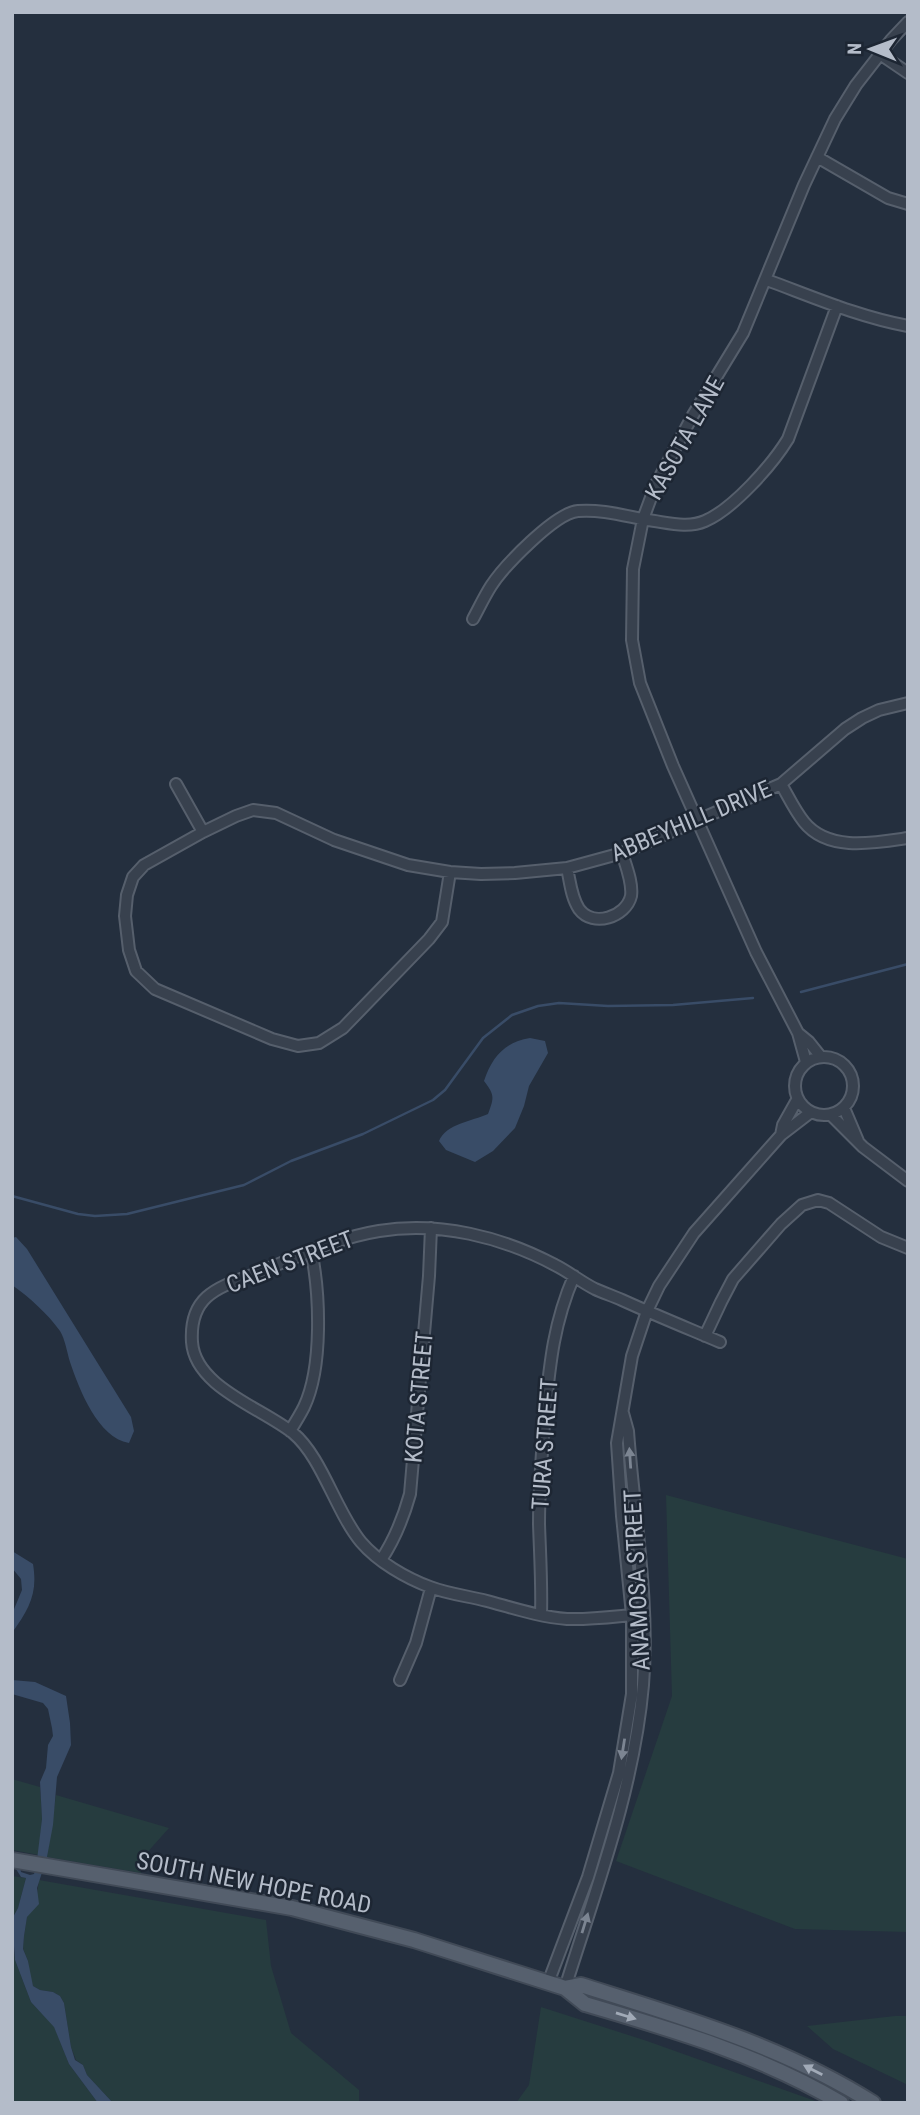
<svg xmlns="http://www.w3.org/2000/svg" width="920" height="2115" viewBox="0 0 920 2115" font-family="'Roboto Condensed',sans-serif">
	<style>
		.green { fill: #263c3f }
		.water { fill: #394c67 }
		.lines { fill: none; stroke-linecap: round; stroke-linejoin: round }
		.stream { stroke: #394c67; stroke-width: 2.5 }
		.minor-casing { stroke: #565f6c; stroke-width: 14 }
		.major-casing { stroke: #414a57; stroke-width: 18 }
		.minor { stroke: #38414e; stroke-width: 10 }
		.major { stroke: #56606e; stroke-width: 14 }
		.oneway { fill: #7c8592 }
		.oneway2 { fill: #a1aab7 }
		.labels { text-anchor: middle; dominant-baseline: central; stroke-width: 5; stroke-linejoin: round; paint-order: stroke }
		.street-label { font-size: 24px; fill: #b4bcc9; stroke: #1d2633 }
	</style>
	<rect width="100%" height="100%" fill="#242f3e"/>
	<!-- green -->
	<path class="green" d="M666,1495L908,1559V1932L795,1929L616,1861L672,1696Z
		M12,1779L40,1787L42,1819L39,1855L12,1850Z
		M56,1795L169,1828L144,1856L141,1873L47,1857Z
		M12,1876L26,1878L18,1908L12,1919Z
		M39,1880L266,1920L271,1966L291,2033L359,2090V2103H113L87,2075L83,2065L76,2060L71,2047L64,2003L60,1996L53,1992L40,1990L33,1986L30,1977L28,1961L23,1949L24,1936L27,1917L37,1894Z
		M12,1937L15,1960L31,2002L54,2026L69,2064L98,2103H12Z
		M541,2007L647,2041L821,2103H516L529,2085Z
		M895,2016H908V2085L833,2049L807,2026Z"/>
	<!-- water -->
	<path class="water" d="M530,1038L545,1041L548,1053L529,1086L524,1106L515,1128L493,1151L475,1162L446,1150L439,1141C446,1124 472,1121 488,1114C494,1098 495,1095 484,1081C492,1057 505,1042 530,1038Z
		M16,1237L27,1249L131,1417L134,1431L129,1443C98,1438 79,1389 70,1362C67,1352 65,1339 60,1331C48,1314 29,1297 12,1285V1238Z
		M12,1551L33,1564C38,1594 29,1609 12,1633V1614L22,1590L21,1579L12,1568Z
		M12,1680L35,1682L66,1696L70,1723L71,1745L57,1777L53,1825L47,1857L37,1888L39,1904L27,1917L24,1936L23,1949L28,1961L33,1986L40,1990L53,1992L60,1996L64,2003L71,2047L75,2060L83,2065L87,2075L113,2103H98L69,2064L54,2027L31,2002L15,1960L12,1919L18,1908L26,1878L21,1877L16,1869L17,1867H20L21,1872L30,1875L34,1874L36,1868L42,1819L40,1782L46,1768L48,1745L53,1736L52,1728L48,1709L43,1703L12,1694Z"/>
	<g class="lines">
		<!-- stream -->
		<path class="stream" d="M801,992L908,964
			M12,1196L78,1214L95,1216L127,1214L244,1185L291,1161L363,1134L433,1100L445,1090L483,1038L512,1015L538,1006L559,1003L608,1006L673,1005L753,998"/>
		<!-- minor casing -->
		<g class="minor-casing">
			<path id="minor" d="M880,54L908,73
				M817,157L888,198L908,204
				M767,280C813,297 859,317 908,326
				M473,619C479,608 484,597 491,586C504,566 555,513 578,511C601,509 625,516 647,520C666,522 687,529 705,521C733,509 772,465 788,439L837,306
				M176,784L203,832
				M781,784C788,796 795,811 804,822C828,852 874,843 908,838
				M567,868C570,881 571,897 579,909C593,928 626,917 631,896C633,883 626,866 622,853
				M450,872L442,922L429,939L343,1028L319,1043L298,1046L272,1039L155,989L136,971L129,950L125,916L127,895L133,877L144,865L203,832L236,816L253,810L276,813L334,840L408,865L450,872L481,874L515,873L567,868L622,853L781,784L845,729L862,718L879,710L908,703
				M798,1033L809,1042L821,1057
				M795 1086a29 29 0 1 1 58 0a29 29 0 1 1-58 0Z
				M806,1062L798,1033L756,952L673,766L640,683L632,640L633,569L643,519L656,484L693,415L743,333L804,185L835,119L856,85L891,40L908,22
				M844,1108L858,1141
				M831,1115L863,1147L908,1181
				M781,1135L783,1125L797,1100
				M705,1336L721,1302L733,1279L781,1224L802,1205L818,1200L829,1203L881,1237L908,1248
				M290,1431C295,1423 300,1415 304,1407C323,1367 320,1293 311,1250
				M381,1560C395,1539 403,1519 410,1494L429,1276L431,1228
				M643,1614C618,1616 592,1620 567,1619C540,1617 513,1608 487,1601C468,1596 448,1594 430,1587C406,1578 378,1562 361,1542C336,1512 322,1457 293,1433C262,1408 195,1387 192,1342C189,1294 220,1287 257,1273C297,1257 336,1238 379,1231C439,1221 502,1237 555,1265C569,1272 581,1282 595,1289C604,1293 613,1296 622,1300C655,1315 687,1328 720,1342
				M541,1615C542,1585 540,1554 539,1524C539,1486 542,1449 545,1412C550,1362 554,1322 574,1276
				M400,1680L416,1643L431,1588
				M548,1983L588,1877L619,1773L632,1694V1615L622,1516L617,1443L632,1356L647,1311L659,1286L694,1233L781,1135L811,1112
				M565,1988C596,1889 634,1789 643,1685C650,1601 634,1515 628,1431L623,1413"/>
		</g>
		<!-- major casing -->
		<g class="major-casing">
			<path id="major" d="M12,1860L292,1908L414,1940L565,1988L585,2004C674,2030 760,2055 841,2103
				M565,1988L581,1985C682,2017 783,2046 873,2103"/>
		</g>
		<!-- minor -->
		<use href="#minor" class="minor"/>
		<!-- major -->
		<use href="#major" class="major"/>
	</g>
	<!-- one-way arrows -->
	<defs><path id="oneway-solid" d="M-6-.8H1V-3.2L6.5 0L1 3.2V.8H-6Z" transform="scale(1.75)"/></defs>
	<g class="oneway">
		<use href="#oneway-solid" transform="translate(630 1458) rotate(-94)"/>
		<use href="#oneway-solid" transform="translate(623 1749) rotate(99)"/>
		<use href="#oneway-solid" transform="translate(585 1923) rotate(-73)"/>
	</g>
	<g class="oneway2">
		<use href="#oneway-solid" transform="translate(626 2016) rotate(17)"/>
		<use href="#oneway-solid" transform="translate(813 2070) rotate(-153)"/>
	</g>
	<g class="labels">
		<!-- street labels -->
		<g class="street-label">
			<text transform="translate(685 438) rotate(-61)">KASOTA LANE</text>
			<text transform="translate(691 821) rotate(-23)">ABBEYHILL DRIVE</text>
			<text transform="translate(290 1262) rotate(-21)">CAEN STREET</text>
			<text transform="translate(419 1397) rotate(-85)">KOTA STREET</text>
			<text transform="translate(545 1444) rotate(-86)">TURA STREET</text>
			<text transform="translate(637 1580) rotate(-93)">ANAMOSA STREET</text>
			<text transform="translate(254 1883) rotate(11)">SOUTH NEW HOPE ROAD</text>
		</g>
	</g>
	<!-- border -->
	<rect width="920" height="2115" fill="none" stroke="#b4bcc9" stroke-width="28"/>
	<!-- north arrow -->
	<g transform="translate(871 49) rotate(271)" stroke="#1d2633" stroke-width="5" paint-order="stroke">
	<path d="M0-5L12 26L0 18L-12 26Z" fill="#b4bcc9"/>
	<text y="-10" font-size="19" font-weight="bold" text-anchor="middle" fill="#b4bcc9">N</text>
	</g>
</svg>
